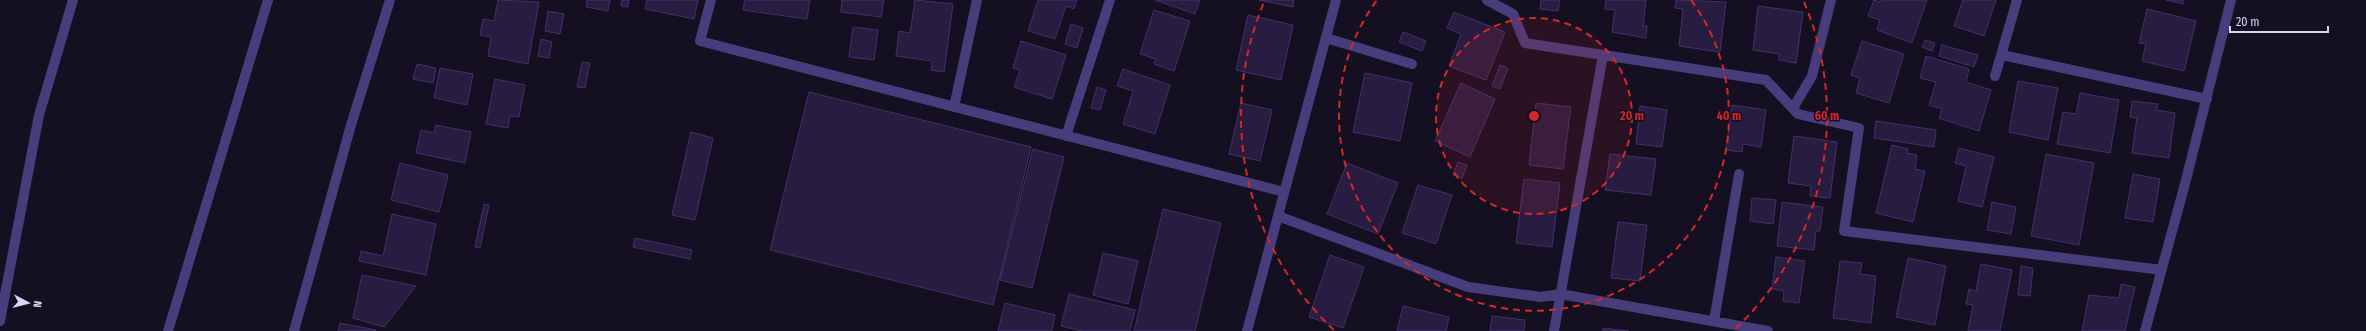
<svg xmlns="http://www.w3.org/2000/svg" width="2366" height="331" viewBox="0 0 2366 331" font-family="'Fira Sans Condensed',sans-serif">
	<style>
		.building { fill: #281c41; stroke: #43306b }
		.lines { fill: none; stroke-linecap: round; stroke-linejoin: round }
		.street { stroke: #473d7d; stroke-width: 10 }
		.ring { fill: none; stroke: #d62828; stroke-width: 2; stroke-dasharray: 7 5 }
		.centre { fill: #d62828; stroke: #140f21; stroke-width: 2 }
		.ring-label { font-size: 12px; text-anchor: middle; font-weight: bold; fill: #d62828; stroke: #140f21; stroke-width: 3; stroke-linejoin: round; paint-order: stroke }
	</style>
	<rect width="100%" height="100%" fill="#140f21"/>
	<!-- building -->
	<path class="building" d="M498,0L539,2L528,64L488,56L491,37L480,35L483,19L494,21Z
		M587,0H610L608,11L586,7Z
		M622,0H629L628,7L621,6Z
		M647,0H698L694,19L645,9Z
		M745,0H810L807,19L743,10Z
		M842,0H884L881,17L841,12Z
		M915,0L953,4L944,72L931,70L932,61L896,56L899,31L910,33Z
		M1038,0H1077L1074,9L1066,6L1055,39L1028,31Z
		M1155,0H1200L1195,14Z
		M1259,0H1294L1293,7Z
		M1541,0H1560L1558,11L1540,9Z
		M1606,0H1646L1643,26H1647L1646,38L1612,32L1615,10L1605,9Z
		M1676,0L1726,2L1720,52L1679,46L1683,9L1675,8Z
		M1874,0L1880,2L1881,0H1927L1912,43L1877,30L1880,20L1868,16Z
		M1963,0H1996L1984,36L1954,26Z
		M2166,0H2184L2183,4Z
		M1758,6L1803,12L1796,63L1779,60V54L1753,50Z
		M2147,9L2196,21L2184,71L2142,61L2146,44L2139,43Z
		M1154,10L1190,21L1174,71L1154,64L1156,59L1140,54Z
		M548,11L564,14L560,34L545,31Z
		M1454,12L1505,32L1486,80L1449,66L1461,34L1447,28Z
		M1248,15L1293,25L1281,80L1236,70Z
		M1071,24L1083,28L1077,48L1065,44Z
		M853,27L878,30L874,60L849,57Z
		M1403,32L1426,41L1422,51L1399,42Z
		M541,39L552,42L549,58L538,56Z
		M1925,40L1935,43L1932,51L1922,47Z
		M1021,41L1066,55L1052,99L1014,87L1020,70L1013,68Z
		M1862,41L1904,54L1889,103L1856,93L1860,78L1851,75Z
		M1942,45L1978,55L1974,67L1939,56Z
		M1926,56L1969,69L1966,82L1991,90L1979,131L1939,118L1942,109L1929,105L1936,82L1920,78Z
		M582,62L590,63L585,88L577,87Z
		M417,64L436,68L433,83L413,79Z
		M1500,65L1508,68L1500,89L1492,86Z
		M440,68L473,74L467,105L434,98Z
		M1123,69L1170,85L1155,134L1123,124L1133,91L1117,86Z
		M1365,73L1412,83L1400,141L1353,132Z
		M495,79L525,85L519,117L510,116L508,128L486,124Z
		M2018,81L2058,88L2048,140L2009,132Z
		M1461,83L1495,99L1470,157L1435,141Z
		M1097,87L1106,90L1100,110L1091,108Z
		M809,92L1031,147L993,305L770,250Z
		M2080,93L2119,100L2110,153L2057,144L2063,112L2076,114Z
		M2132,101L2158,104L2156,110L2175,113L2169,158L2132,153L2137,118L2130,117Z
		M1241,103L1272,110L1260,161L1229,154Z
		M1536,103L1571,107L1563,169L1529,165Z
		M1732,105L1766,110L1761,147L1743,144L1742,152L1726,150Z
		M1640,106L1667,110L1662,147L1636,144Z
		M1876,121L1936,130L1934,147L1874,138Z
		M436,125L471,132L465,163L416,153L421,130L434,133Z
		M691,132L713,138L695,220L672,215Z
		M1794,136L1837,142L1830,198L1810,196L1811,186L1788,183Z
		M1892,145L1908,149L1907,153L1917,155L1915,169L1925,171L1913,222L1876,213Z
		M1959,148L1994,157L1982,207L1958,201L1966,166L1955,163Z
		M1033,149L1064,157L1032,288L1000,280Z
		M1610,154L1656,159L1651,195L1605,190Z
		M2046,154L2094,163L2079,245L2031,236Z
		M1458,162L1467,165L1462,178L1453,175Z
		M400,163L448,175L439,212L391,200Z
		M1347,163L1398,183L1378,234L1327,214Z
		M2133,174L2160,179L2153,222L2125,218Z
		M1524,179L1560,183L1552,247L1516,243Z
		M1418,185L1452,195L1436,244L1402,233Z
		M1752,198L1776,200L1773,224L1750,221Z
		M1782,202L1823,207L1820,231H1816L1814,250L1777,246Z
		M1992,202L2016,207L2011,234L1987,230Z
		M484,204L489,205L480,248L475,247Z
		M1163,209L1221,223L1195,331H1134Z
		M392,214L436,224L426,275L359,261L361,251L383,256Z
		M1618,222L1647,225L1640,281L1611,278Z
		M635,238L692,250L690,259L633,247Z
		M1103,253L1138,261L1128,304L1093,295Z
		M1330,255L1364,267L1343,328L1309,317Z
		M1776,257L1805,261L1799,303L1783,301L1784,291L1772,289Z
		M1908,258L1946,266L1935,325L1896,317Z
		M1840,261L1862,263L1860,274L1876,276L1871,323L1833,318Z
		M1981,264L2012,270L2000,331H1968L1973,305L1966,304L1969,289L1976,291Z
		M2021,266L2033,268L2030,296L2018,295Z
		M362,275L416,286L384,327L353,318Z
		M2121,284L2135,287L2125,331H2082L2089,295L2119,298Z
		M1069,294L1135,310L1130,331H1082L1061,326Z
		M1005,303L1055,315L1052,331H998Z
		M1403,306L1449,317L1446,331H1397Z
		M1492,316L1525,320L1524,331H1490Z
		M340,323L376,330L338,331Z
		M1603,328L1629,331H1603Z"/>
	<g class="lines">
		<!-- street -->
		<path class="street" d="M711,0L700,41L1284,192
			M1487,0L1513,14L1525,43L1766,80L1798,114L1859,128L1844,231L2162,270
			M1326,38L1412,64
			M2002,55L2207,99
			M1995,76L2017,0
			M954,107L977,0
			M1793,108L1812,76L1831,0
			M1066,136L1110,0
			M1278,216L1468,287L1541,297L1560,294L1768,331
			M0,321L39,115L73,0
			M1714,321L1739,174
			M168,331L268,0
			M294,331L351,125L390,0
			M1247,331L1336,0
			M1554,331L1603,55
			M2145,331L2186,180L2231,0"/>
	</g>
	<!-- distance rings -->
	<circle cx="1534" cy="116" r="98" fill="#d62828" fill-opacity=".12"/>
	<g class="ring">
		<circle cx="1534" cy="116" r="98"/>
		<path d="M1691 0A195 195 0 1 1 1377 0"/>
		<path d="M1334 330A293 293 0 0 1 1264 2M1804 2A293 293 0 0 1 1734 330"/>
	</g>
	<circle cx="1534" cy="116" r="6" class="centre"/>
	<g class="ring-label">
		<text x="1632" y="120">20 m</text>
		<text x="1729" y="120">40 m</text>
		<text x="1827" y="120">60 m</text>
	</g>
	<!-- north arrow -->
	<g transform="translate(28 303) rotate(97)" stroke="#140f21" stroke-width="3" paint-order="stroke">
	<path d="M0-3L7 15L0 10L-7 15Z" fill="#dcd2fc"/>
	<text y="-6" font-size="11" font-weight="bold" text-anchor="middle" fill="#dcd2fc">N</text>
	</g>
	<!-- scale -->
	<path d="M2230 26v6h98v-6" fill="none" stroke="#dcd2fc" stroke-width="2"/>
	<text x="2236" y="26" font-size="12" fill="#dcd2fc" stroke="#140f21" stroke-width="3" paint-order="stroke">20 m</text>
</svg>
